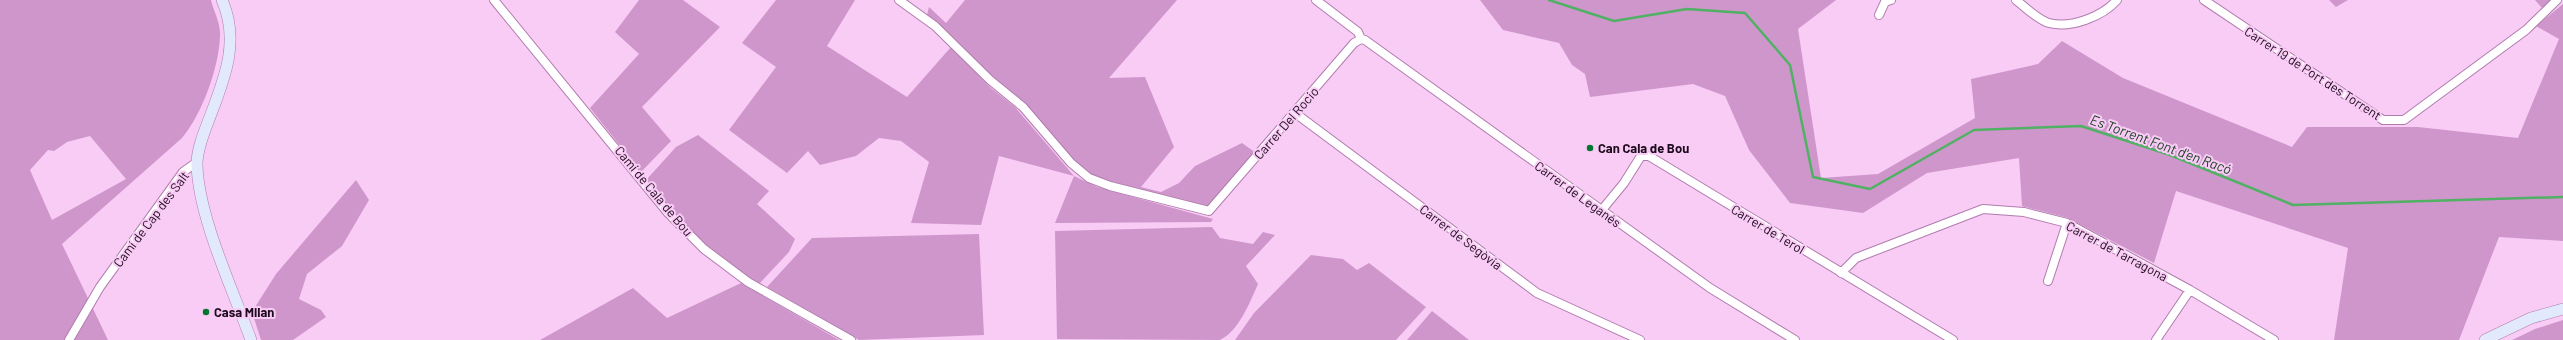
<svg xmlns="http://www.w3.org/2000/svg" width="2563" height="340" viewBox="0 0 2563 340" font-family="Barlow,sans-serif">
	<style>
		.green { fill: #cf96cc; fill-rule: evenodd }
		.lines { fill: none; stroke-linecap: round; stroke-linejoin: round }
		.stream { stroke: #50b164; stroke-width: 2.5 }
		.street-casing { stroke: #b07cad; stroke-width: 10 }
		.secondary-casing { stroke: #b07cad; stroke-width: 12 }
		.street { stroke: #fff; stroke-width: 8 }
		.secondary { stroke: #e2e9fd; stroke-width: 11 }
		.poi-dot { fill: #00772e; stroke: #f9ccf6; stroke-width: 1.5 }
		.labels { text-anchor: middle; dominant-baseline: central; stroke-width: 4; stroke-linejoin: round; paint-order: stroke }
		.street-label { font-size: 13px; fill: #1d0a1c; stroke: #f9ccf6 }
		.poi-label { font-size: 13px; font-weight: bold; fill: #1d0a1c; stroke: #f9ccf6; text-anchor: start }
		.water-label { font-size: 14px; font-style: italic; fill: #1b4223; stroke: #f9ccf6 }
	</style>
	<rect width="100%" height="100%" fill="#f9ccf6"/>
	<!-- green -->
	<path class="green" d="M0,0H211L212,4C215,13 221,26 220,36C219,68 202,114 182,138L62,244L108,340H0ZM90,136L126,179L52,220L30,170L48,150L54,151L67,142Z
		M639,0H683L720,27L642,107L671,141L641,172L590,108L639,54L615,32Z
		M776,0H855L827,46L907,97L951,47L991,88L1015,107L1074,176L1097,187L1213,219L1211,222L1055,223L1074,176L999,156L981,225L911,223L929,162L901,141L879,138L856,156L820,165L808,151L787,173L729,130L776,67L742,43Z
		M965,0H1177L1109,78L1145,77L1174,147L1141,187L1161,192L1179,183L1195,166L1242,143L1256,153L1209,207L1118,186L1093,176L1074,162L993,77L927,15L929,7L946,23Z
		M1480,0H1836L1798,29L1821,178L1878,174L1975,118L1971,79L2038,64L2062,41L2123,78L2292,147L2307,127H2418L2518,138L2559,39L2536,26L2563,4V241L2499,237L2459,340H2334L2348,248L2176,191L2154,263L2068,218L2022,206L2019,158L1927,173L1863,213L1790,203L1749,150L1725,96L1693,84L1590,97L1585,74L1572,65L1559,43L1503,30Z
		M2329,0H2348L2336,7Z
		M2535,0H2553L2542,8Z
		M698,135L769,191L757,204L795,239L789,252L760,283L753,282L707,247L673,212L647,179L676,147Z
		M356,180L369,200L342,246L307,274L299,299L321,310L326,317L293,340H261L252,312L276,274Z
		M1212,227L1220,238L1253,244L1263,232L1275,235L1246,266L1258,284C1250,302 1239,331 1220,340L1057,339L1055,231Z
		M979,234L984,335L859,340L767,287L812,238Z
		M1311,255L1343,259L1357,270L1369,263L1426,307L1396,340H1235L1254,313Z
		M741,283L839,340H540L633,288L667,318Z
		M1432,311L1469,340H1407Z
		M2563,320V340H2512L2535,329Z"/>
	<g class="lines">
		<!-- stream -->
		<path class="stream" d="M1549,0L1614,21L1687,9L1745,13L1790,65L1813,177L1870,189L1974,130L2081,126L2170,155L2293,205L2563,197"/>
		<!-- street casing -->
		<g class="street-casing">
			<path id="street" d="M494,0L668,213L704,249L748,282L851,340
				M899,0L935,26L990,80L1023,107L1071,163L1089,178L1110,186L1209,211L1354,43L1361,39L1365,40L1710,288L1795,340
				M1316,0L1358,32L1361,39
				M2016,0C2025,7 2038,20 2049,23C2071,29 2103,16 2117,0
				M2204,0L2383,120H2404L2526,30L2557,0
				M1879,15L1885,2L1891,0
				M1295,113L1537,293L1640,340
				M1601,211L1624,183L1641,156H1649L1953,340
				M1841,273L1856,258L1983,209L2024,212L2067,223L2190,290L2274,340
				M2048,281L2067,223
				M69,340L100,287L183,172L197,162
				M2156,340L2190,290"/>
		</g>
		<!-- secondary casing -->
		<g class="secondary-casing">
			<path id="secondary" d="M222,0C241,43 223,82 208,122C203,135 197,150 197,164C198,216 233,290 251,340
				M2485,340L2531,318L2563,309"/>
		</g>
		<!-- street -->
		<use href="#street" class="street"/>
		<!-- secondary -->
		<use href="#secondary" class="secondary"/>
	</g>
	<!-- markers -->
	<g class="poi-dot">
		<circle cx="1590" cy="148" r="4"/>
		<circle cx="206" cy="312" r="4"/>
	</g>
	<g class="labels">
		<!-- street labels -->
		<g class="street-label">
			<text transform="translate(2313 73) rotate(33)">Carrer 19 de Port des Torrent</text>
			<text transform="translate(1286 123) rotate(-49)">Carrer Del Rocio</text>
			<text transform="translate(654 191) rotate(50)">Camí de Cala de Bou</text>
			<text transform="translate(1578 194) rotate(36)">Carrer de Leganés</text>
			<text transform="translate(151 219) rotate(-53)">Camí de Cap des Salt</text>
			<text transform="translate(1768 229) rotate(31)">Carrer de Terol</text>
			<text transform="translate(1461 237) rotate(37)">Carrer de Segòvia</text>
			<text transform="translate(2117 251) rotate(28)">Carrer de Tarragona</text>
		</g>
		<!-- poi labels -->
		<g class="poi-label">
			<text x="1598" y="148">Can Cala de Bou</text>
			<text x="214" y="312">Casa Milan</text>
		</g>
		<!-- water labels -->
		<g class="water-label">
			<text transform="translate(2161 144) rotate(20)">Es Torrent Font d'en Racó</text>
		</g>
	</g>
</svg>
